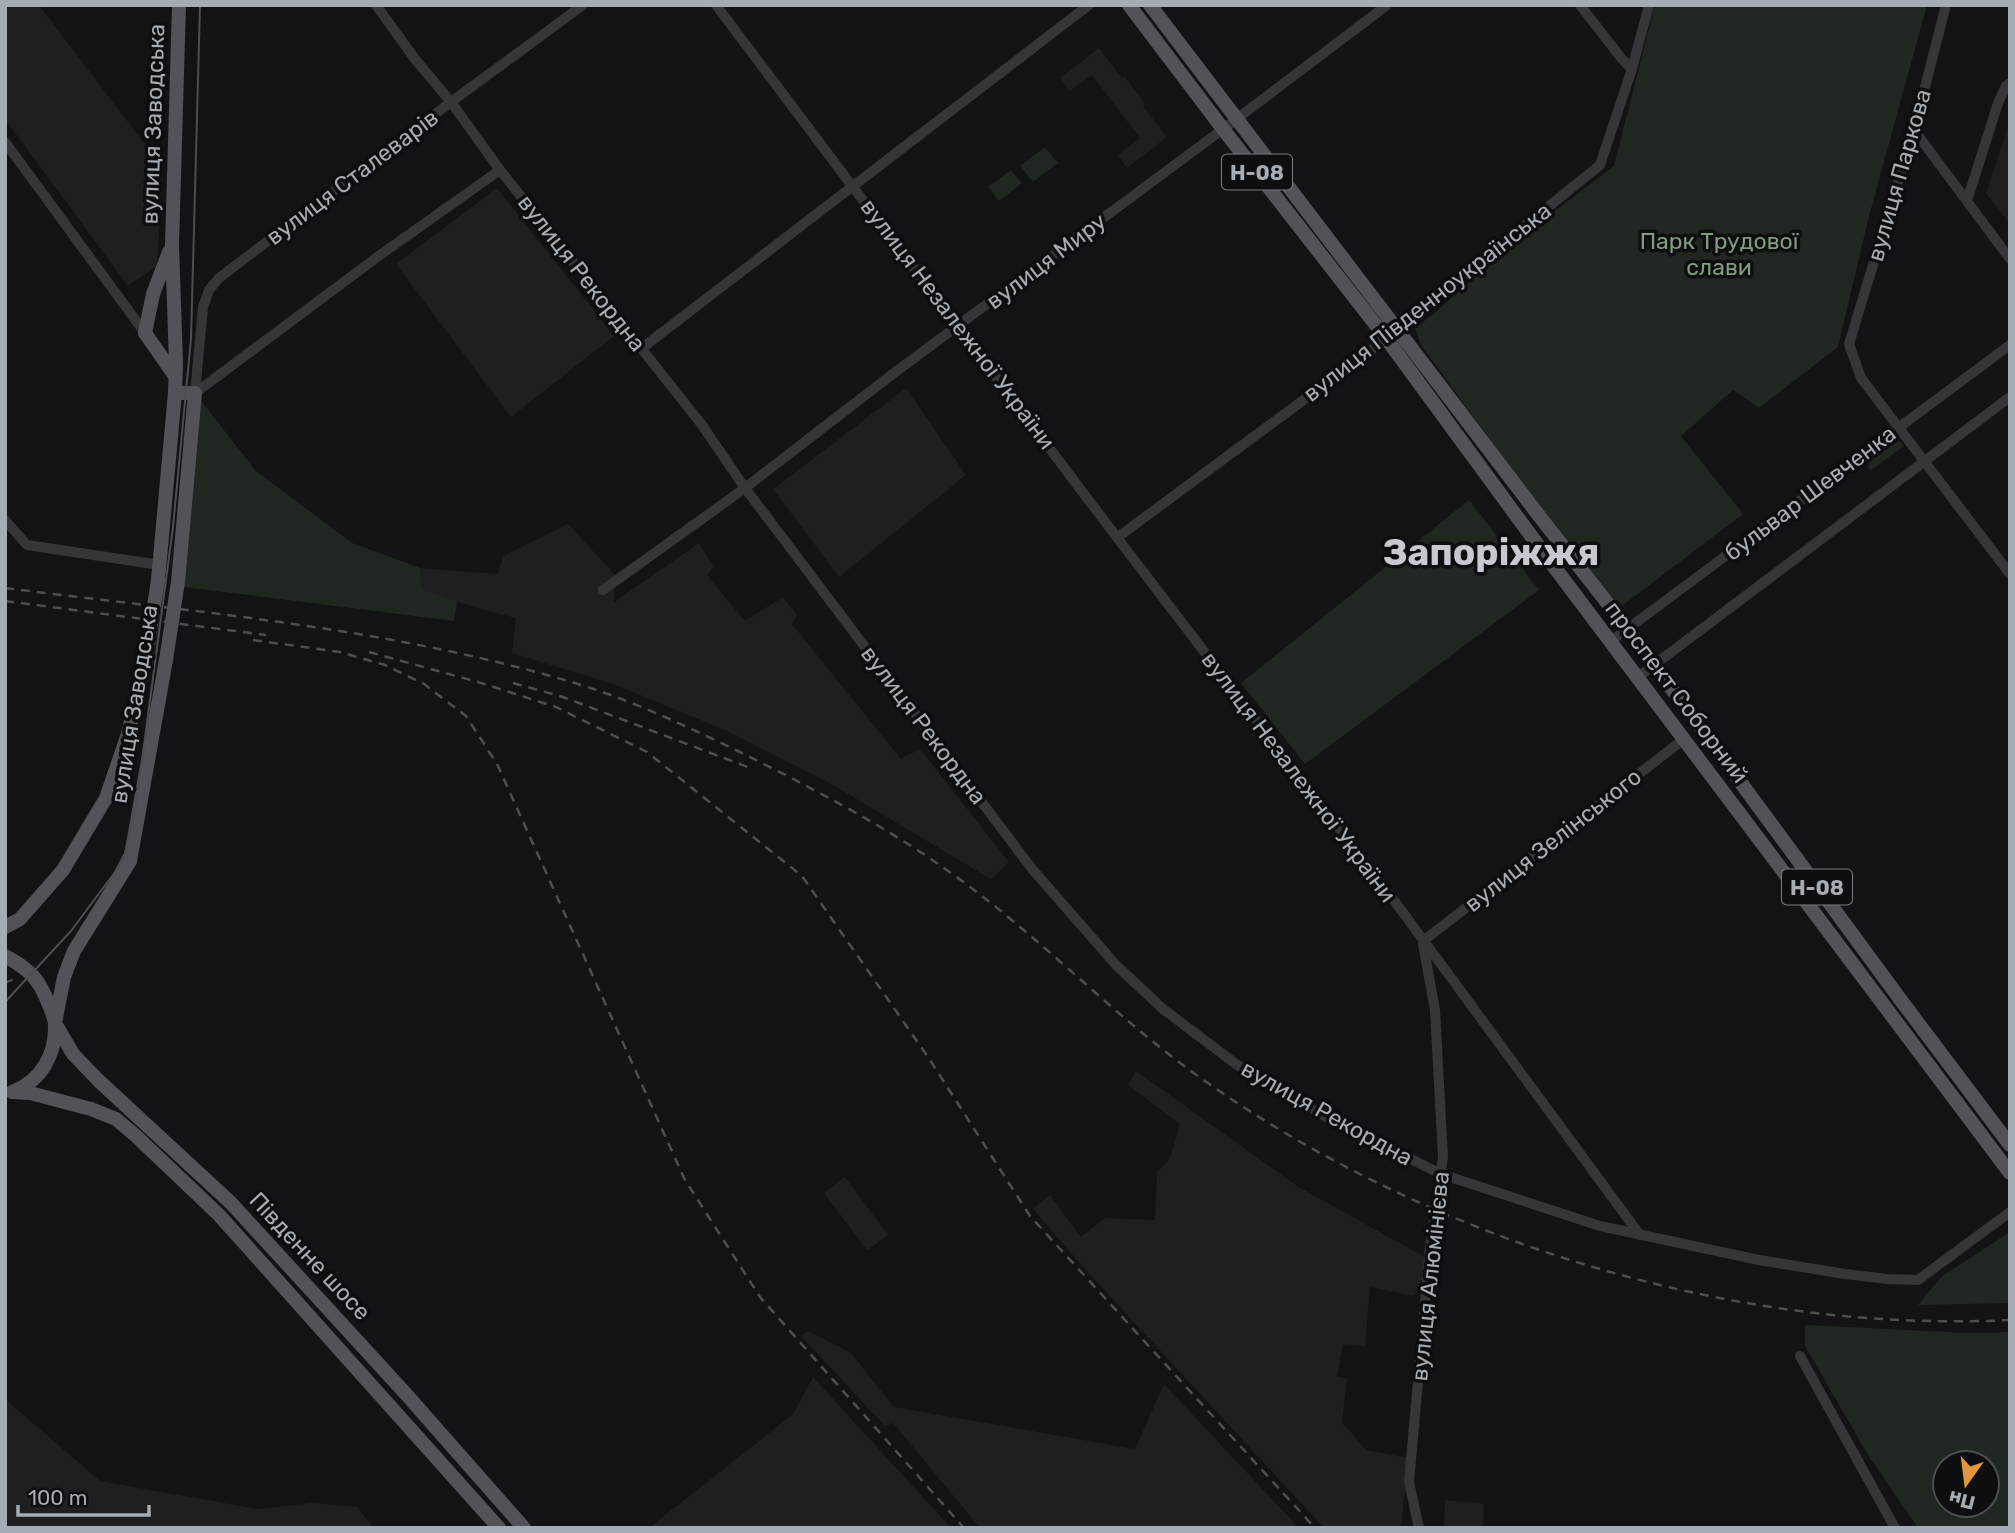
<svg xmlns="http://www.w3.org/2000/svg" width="2015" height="1533" viewBox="0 0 2015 1533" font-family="Rubik,sans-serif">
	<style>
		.built { fill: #1f1f21 }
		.green { fill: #202720; fill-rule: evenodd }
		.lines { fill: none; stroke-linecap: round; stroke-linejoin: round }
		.minor { stroke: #343639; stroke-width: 10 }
		.major { stroke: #515358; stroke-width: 14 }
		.tram { stroke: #4c4e52; stroke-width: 2 }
		.rail { stroke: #4c4e52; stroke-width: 2.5; stroke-dasharray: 9 7; stroke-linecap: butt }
		.major-bridge { stroke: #515358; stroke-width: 14 }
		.labels { text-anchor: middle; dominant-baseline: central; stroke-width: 7; stroke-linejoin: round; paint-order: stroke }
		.shield { fill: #0e0e10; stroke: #787d83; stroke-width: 2 }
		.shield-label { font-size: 21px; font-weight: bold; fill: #a6acb4 }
		.street-label { font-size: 23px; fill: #a6acb4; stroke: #0e0e10 }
		.park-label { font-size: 23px; fill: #809d7e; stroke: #0e0e10 }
		.town-label { font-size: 37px; font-weight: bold; fill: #c6cad0; stroke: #0e0e10 }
	</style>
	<rect width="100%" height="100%" fill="#131315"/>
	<!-- built -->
	<path class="built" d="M5,5H39L163,168L157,266L128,286L5,119Z
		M1099,48L1122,78L1125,77L1145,104L1143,106L1167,137L1127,168L1118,155L1140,138L1092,75L1070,91L1060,78Z
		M2010,121V224L1986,193Z
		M497,188L614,336L511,417L396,264Z
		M906,388L966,475L839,577L773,489Z
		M568,524L615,575L614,602L699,543L714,567L707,575L745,621L783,597L797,615L792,624L901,759L920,749L1009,862L991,879L833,785L727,731L616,685L512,653L516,618L481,609L420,589V568L498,574L503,556Z
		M1136,1071L1297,1186L1425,1257L1424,1275L1414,1296L1370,1287L1365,1346L1343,1344L1337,1377L1347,1378L1342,1422L1366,1450L1408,1458L1401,1528H1324L1084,1268L1033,1209L1050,1195L1081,1237L1105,1218L1155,1220L1157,1172L1170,1158L1180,1124L1128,1085Z
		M845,1177L888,1235L867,1250L824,1193Z
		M808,1331L851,1353L894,1407L1135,1449L1164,1384L1299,1528H980L893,1423L885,1426L801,1336Z
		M813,1377L951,1528H649L793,1414Z
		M5,1399L100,1481L257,1509L312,1503L357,1507L374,1528H5Z
		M1445,1500L1484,1504L1483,1528H1444Z"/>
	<!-- green -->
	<path class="green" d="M1655,5H1927L1868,220L1838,347L1759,408L1733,390L1681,436L1743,514L1618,609L1544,514L1421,345L1415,328L1435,313L1499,254L1614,166Z
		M1045,147L1058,163L1033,182L1020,166Z
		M1011,170L1022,183L999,201L988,187Z
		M195,393L256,471L352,543L420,568L421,589L457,601L454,621L177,586Z
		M1898,440L1904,446L1871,470L1868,467L1871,459Z
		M1469,500L1539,590L1305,764L1241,683Z
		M2010,1232V1303L1918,1305L1941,1277Z
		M1805,1325L1969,1333L2010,1332V1528H1918L1868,1455L1805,1346ZM1945,1463H1987V1505H1945Z"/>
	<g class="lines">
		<!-- minor -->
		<path class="minor" d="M376,5L415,59L451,102L500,170L702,425L745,488L1033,870L1116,965L1163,1009L1236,1064L1326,1117L1441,1174L1600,1226L1759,1260L1845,1274L1887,1279L1918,1280L2010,1212
			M716,5L1093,506L1399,907L1640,1235
			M1580,5L1622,59L1632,69
			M1946,5L1914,130L1849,344L1861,378L2010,574
			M1914,130L2010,259
			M5,142L145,333
			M1967,201L1998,103L2006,86L2010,83
			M642,348L1089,5
			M195,393L203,307L209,290L219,278L451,102L583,5
			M195,393L380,255L500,170
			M5,520L27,545L160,565
			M1118,537L1370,351L1600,165L1632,69L1649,5
			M603,590L745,488L894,373L1238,118L1387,5
			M1611,641L2010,345
			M1638,677L2010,397
			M1423,941L1684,739
			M1800,1356L1895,1528
			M1419,1528L1409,1482L1430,1247L1443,1157L1435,1010L1423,944"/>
		<!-- major -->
		<path class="major" d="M1129,5L1223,129L1386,338L1540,548L2010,1173
			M1150,5L1540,517L1627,628L1903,1003L2010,1145
			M169,252L153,294L145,333L175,376
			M158,580L175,393
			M178,582L195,393H175L176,363L172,245L179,5
			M166,660L130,861L74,951L64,977L55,1023L73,1054L98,1080L231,1203L406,1394L524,1528
			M5,927L20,919L63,870L106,798L128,734L146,658
			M5,956C18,963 31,971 39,984C44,992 55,1017 55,1025C56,1054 41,1081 14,1091
			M12,1092L30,1093L91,1109L116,1119L136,1136L219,1215L499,1528"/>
		<!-- tram -->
		<path class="tram" d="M5,983L12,980
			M5,1002L71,931L115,872L125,853L136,806L173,527L191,339L200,5"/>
		<!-- rail -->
		<path class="rail" d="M5,588C193,612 385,627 568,681C627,698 684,725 740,752C814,789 891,829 958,878C1041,938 1112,1014 1195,1074C1423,1238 1728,1334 2010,1320
			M5,601L266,635
			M253,640L340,652L385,665L424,684L466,716L497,764L685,1180L760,1297L964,1528
			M369,652L478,682L556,707L647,752L802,876L928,1057L1030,1216L1315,1528
			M513,683L563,697L753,769"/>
		<!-- major-bridge -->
		<path class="major-bridge" d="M146,658L158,580
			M166,660L178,582"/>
	</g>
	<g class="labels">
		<!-- shield labels -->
		<g class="shield">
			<rect x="1222" y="154.5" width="70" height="35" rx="5"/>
			<rect x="1782" y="869.5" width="70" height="35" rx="5"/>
		</g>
		<g class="shield-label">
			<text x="1257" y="172">Н-08</text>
			<text x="1817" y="887">Н-08</text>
		</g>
		<!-- street labels -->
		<g class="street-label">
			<text transform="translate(153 124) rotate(-88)">вулиця Заводська</text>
			<text transform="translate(1899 175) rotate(-74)">вулиця Паркова</text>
			<text transform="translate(352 177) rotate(-37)">вулиця Сталеварів</text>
			<text transform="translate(1046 261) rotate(-37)">вулиця Миру</text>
			<text transform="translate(582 273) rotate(52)">вулиця Рекордна</text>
			<text transform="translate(1427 302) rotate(-38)">вулиця Південноукраїнська</text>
			<text transform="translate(958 324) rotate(53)">вулиця Незалежної України</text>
			<text transform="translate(1810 493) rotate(-37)">бульвар Шевченка</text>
			<text transform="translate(1677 692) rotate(53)">проспект Соборний</text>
			<text transform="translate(134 704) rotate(-81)">вулиця Заводська</text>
			<text transform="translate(924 725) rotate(53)">вулиця Рекордна</text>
			<text transform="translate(1299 777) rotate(53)">вулиця Незалежної України</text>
			<text transform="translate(1553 840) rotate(-38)">вулиця Зелінського</text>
			<text transform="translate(1327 1113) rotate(29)">вулиця Рекордна</text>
			<text transform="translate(310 1256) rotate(47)">Південне шосе</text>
			<text transform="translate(1430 1276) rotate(-84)">вулиця Алюмінієва</text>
		</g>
		<!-- park labels -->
		<g class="park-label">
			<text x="1719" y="241">Парк Трудової<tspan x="1719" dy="26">слави</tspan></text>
		</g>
		<!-- town labels -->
		<g class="town-label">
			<text x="1491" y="552">Запоріжжя</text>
		</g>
	</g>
	<!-- border -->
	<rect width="2015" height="1533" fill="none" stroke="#a6acb4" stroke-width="14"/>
	<!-- north arrow -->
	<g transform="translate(1966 1484) rotate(194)"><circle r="33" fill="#0e0e10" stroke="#4b4d52" stroke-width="2"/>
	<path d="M0-5L12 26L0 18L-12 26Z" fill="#e1973f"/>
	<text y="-10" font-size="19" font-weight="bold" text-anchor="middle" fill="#a6acb4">Пн</text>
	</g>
	<!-- scale -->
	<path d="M18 1505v10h131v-10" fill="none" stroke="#a6acb4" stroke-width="3.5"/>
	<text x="28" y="1505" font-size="21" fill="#a6acb4" stroke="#0e0e10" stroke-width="5" paint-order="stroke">100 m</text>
</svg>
